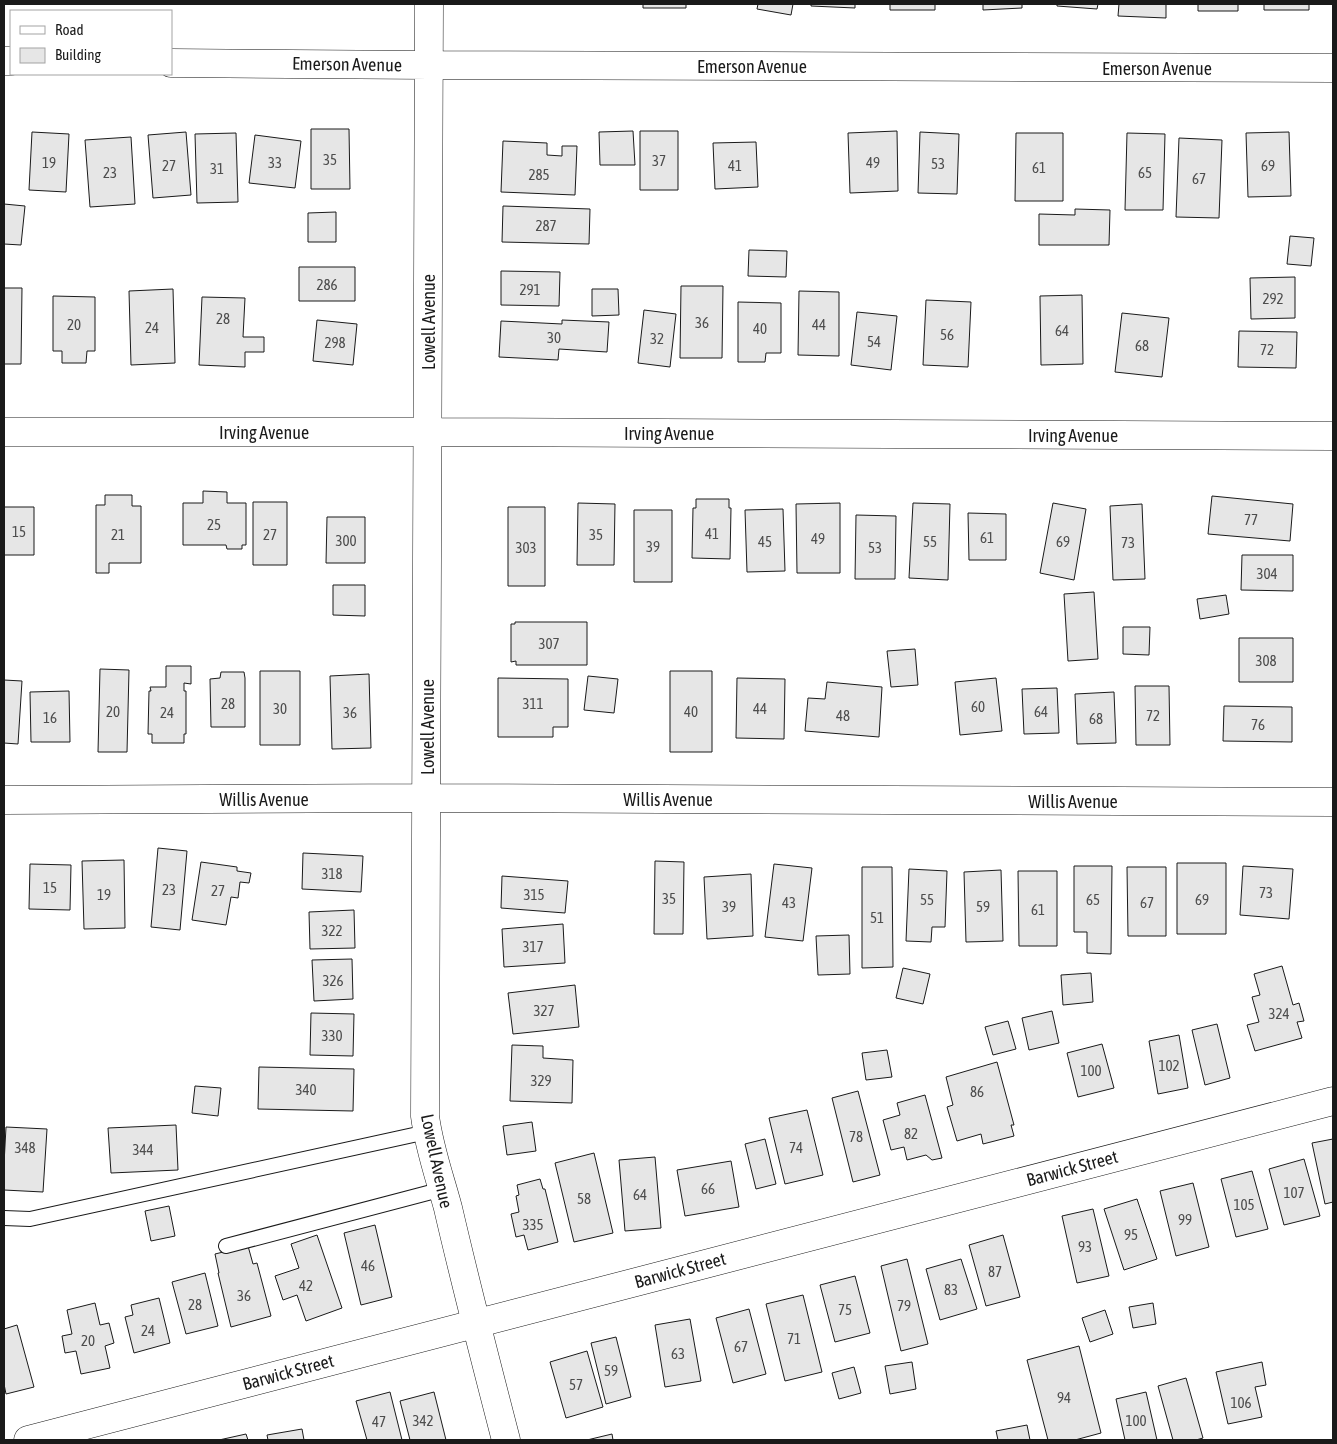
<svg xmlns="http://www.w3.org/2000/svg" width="1337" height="1444" viewBox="0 0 1337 1444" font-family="'Asap Condensed',sans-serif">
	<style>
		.building { fill: #e6e6e6; stroke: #1a1a1a }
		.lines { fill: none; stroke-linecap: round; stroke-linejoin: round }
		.lane-casing { stroke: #1a1a1a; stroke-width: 16 }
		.street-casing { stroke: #1a1a1a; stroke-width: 29 }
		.lane { stroke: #fff; stroke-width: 14 }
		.street { stroke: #fff; stroke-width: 28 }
		.labels { text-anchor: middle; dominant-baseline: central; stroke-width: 4; stroke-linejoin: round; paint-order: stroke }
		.number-label { font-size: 15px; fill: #4d4d4d }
		.street-label { font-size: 18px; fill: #1a1a1a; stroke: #fff }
	</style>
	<rect width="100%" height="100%" fill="#fff"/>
	<!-- building -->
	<path class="building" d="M643,4H686V8H643Z
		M758,4H793L791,15L757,9Z
		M811,4H855V8L811,6Z
		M890,4H935V10H890Z
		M983,4H1022V8L983,10Z
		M1057,4H1098L1097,9L1057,6Z
		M1119,4H1166V18L1118,16Z
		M1198,4H1238V11H1198Z
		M1264,4H1309V10H1264Z
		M311,129H349L350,189H311Z
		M633,131L635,165H600L599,132Z
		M640,131H678V190H640Z
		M897,131L898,191L850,193L848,133Z
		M32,132L69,134L66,192L29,190Z
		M186,132L191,195L153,198L148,135Z
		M920,132L959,134L957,194L918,193Z
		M1289,132L1291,196L1248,197L1246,133Z
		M236,133L238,202L197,203L195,134Z
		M1016,133H1063V201H1015Z
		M1127,133L1165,134L1163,210H1125Z
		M255,135L301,141L295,188L249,183Z
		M131,137L135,204L90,207L85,140Z
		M1179,138L1222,140L1219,218L1176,217Z
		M503,141L547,143V155L562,156V146H577L575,195L501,192Z
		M756,142L758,187L715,189L713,143Z
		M4,204L25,206L21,245L4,244Z
		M503,206L590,209L589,244L502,242Z
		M1075,209L1110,210L1109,245H1039V214L1075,215Z
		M336,212V242H308V213Z
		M1290,236L1314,238L1311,266L1287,264Z
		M749,250L787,251L786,277L748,276Z
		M299,267H355V301H299Z
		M501,271L560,272L559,306L501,305Z
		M1295,277V318L1251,319L1250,278Z
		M681,286H723L722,358H680Z
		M4,288H22L21,364H4Z
		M173,289L175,363L131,365L129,291Z
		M592,289H618L619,315L592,316Z
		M799,291L839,292V356L798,355Z
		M1082,295L1083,364L1041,365L1040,296Z
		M53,296L95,297V351H87L86,363H62V351H53Z
		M202,297L245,298L243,337H264V352H245V367L199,365Z
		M926,300L971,302L968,367L923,365Z
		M738,302L781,303V353H766L765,362H738Z
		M644,310L676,314L670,367L638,363Z
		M857,312L897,316L891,370L851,365Z
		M1122,313L1169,318L1162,377L1115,372Z
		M317,320L357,324L353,365L313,361Z
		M562,320L609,322L607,352L559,349L558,360L499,357L501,321L562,324Z
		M1239,331L1297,332L1296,368L1238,367Z
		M203,491L227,492V503H246V545H242V549H227L226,545H183V503H203Z
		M105,495H132V506H141V563H109V573H96V505H105Z
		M1212,496L1293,504L1290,541L1208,534Z
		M696,499H729V508H731L730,559L692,558L693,508H696Z
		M253,502H287V565H253Z
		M578,503L615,504L614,565H577Z
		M840,503V573H797L796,504Z
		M913,503L950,504L948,580L909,578Z
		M1053,503L1086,509L1074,580L1040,573Z
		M1142,504L1145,579L1113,580L1110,506Z
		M4,507H34V555H4Z
		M508,507H545V586H508Z
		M783,509L785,571L747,572L745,510Z
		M634,510H672V582H634Z
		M968,513L1006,514V560H969Z
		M856,515L896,516L895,579H855Z
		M327,517H365V563H326Z
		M1242,555H1293V591L1241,590Z
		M333,585H365V616L333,615Z
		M1094,592L1098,659L1068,661L1064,594Z
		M1226,595L1229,614L1200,619L1197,599Z
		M515,622H587V665H516V661L511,662V624H515Z
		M1123,627H1150L1149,655L1123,654Z
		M1239,638H1293V682H1239Z
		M915,649L918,685L891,687L887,651Z
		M166,666H191V684L184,683V691H186V734H184V743H152V734H148L149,691H151L150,687H166Z
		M100,669L129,670L127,752H98Z
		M260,671H300V745H260Z
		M670,671H712V752H670Z
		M221,672H244L245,678V727H211L210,679L220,678Z
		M369,674L371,748L332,749L330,676Z
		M588,676L618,679L614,713L584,710Z
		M498,678L568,679V727H553V737H498Z
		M737,678L785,679L784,739L736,738Z
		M996,678L1002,731L960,735L955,682Z
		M4,680L22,681L18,744L4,743Z
		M827,682L882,687L879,737L805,731L808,698L825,699Z
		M1135,686H1169L1170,745H1136Z
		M1057,688L1059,733L1024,734L1022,689Z
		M69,691L70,742H31L30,692Z
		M1114,692L1116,743L1077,744L1075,694Z
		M1224,706L1292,707V742L1223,741Z
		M158,848L187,851L180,930L151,927Z
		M303,853L363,856L361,892L302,889Z
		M124,860L125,928L84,929L82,861Z
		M655,861L684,862L683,934H654Z
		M201,862L237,867V871L251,873L249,883L240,882L238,898L231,897L226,925L192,920Z
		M1177,863H1226V934H1177Z
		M30,864L71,865L70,910L29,909Z
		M774,864L812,868L803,941L765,937Z
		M1074,866H1112L1111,954L1087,953V932H1074Z
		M1243,866L1293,869L1289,919L1240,915Z
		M862,867H892L893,967L862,968Z
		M1127,867H1166V936H1128Z
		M909,869L947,871L945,927H932L931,942L906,941Z
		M1001,870L1003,941L966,942L964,872Z
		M1018,871H1057V946H1019Z
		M751,874L753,936L707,939L704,877Z
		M502,876L568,881L565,913L501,908Z
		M354,910L355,948L310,949L309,912Z
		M563,924L565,963L504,967L502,929Z
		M849,935L850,974L818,975L816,936Z
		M352,959L353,999L314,1001L312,960Z
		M1282,966L1293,1005L1299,1003L1304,1021L1297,1022L1302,1038L1255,1051L1247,1025L1259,1022L1252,997L1260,995L1254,974Z
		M903,968L930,974L923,1004L896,998Z
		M1091,973L1093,1002L1063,1005L1061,975Z
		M575,985L579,1027L513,1034L508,993Z
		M1052,1011L1059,1043L1029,1050L1022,1018Z
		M311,1013L354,1014L353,1056L310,1055Z
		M1008,1021L1016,1049L993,1055L985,1027Z
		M1217,1024L1230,1078L1205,1085L1192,1030Z
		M1179,1035L1188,1088L1158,1094L1149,1041Z
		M1102,1044L1114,1088L1078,1097L1067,1053Z
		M512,1045L543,1046V1058L573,1060L572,1103L510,1101Z
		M887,1050L892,1077L866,1080L862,1053Z
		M997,1062L1014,1125H1011L1014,1136L983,1144L981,1134L957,1141L947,1107L953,1105L946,1077Z
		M259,1067L354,1069L353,1111L258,1109Z
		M195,1086L221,1088L218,1116L192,1113Z
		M858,1091L880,1175L853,1182L832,1098Z
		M925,1095L942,1158L932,1160L926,1155L907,1160L904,1147L891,1150L883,1120L900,1115L897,1103Z
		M807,1110L823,1175L785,1184L769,1118Z
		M532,1122L536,1151L507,1155L503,1126Z
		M176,1125L178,1170L111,1173L108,1128Z
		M6,1127L47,1129L43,1192L4,1190V1164Z
		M765,1139L776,1184L756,1189L745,1144Z
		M1333,1139V1202L1325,1204L1312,1143Z
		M594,1153L613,1233L574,1242L555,1163Z
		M655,1157L661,1228L625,1231L619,1160Z
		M1304,1159L1320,1216L1284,1225L1269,1169Z
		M731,1161L739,1207L685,1216L677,1170Z
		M1252,1171L1268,1229L1236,1237L1221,1179Z
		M540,1179L543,1189H545L558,1242L528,1250L524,1235L516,1237L511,1214L519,1212L516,1196L519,1195L517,1185Z
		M1193,1183L1209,1247L1176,1256L1160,1191Z
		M1137,1199L1157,1259L1124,1270L1104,1209Z
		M169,1206L175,1236L151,1241L145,1211Z
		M1093,1209L1109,1276L1077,1283L1062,1216Z
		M375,1225L392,1297L361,1305L344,1233Z
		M317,1235L342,1308L306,1321L297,1295L283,1300L275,1276L299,1268L291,1244Z
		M1003,1235L1020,1297L986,1306L969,1245Z
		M248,1246L253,1264L257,1263L271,1316L231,1327L218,1273H219L215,1254Z
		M907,1259L928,1344L901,1351L881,1266Z
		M961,1259L977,1309L940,1320L926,1269Z
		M205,1273L218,1326L186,1334L172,1282Z
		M855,1276L870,1333L835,1342L820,1285Z
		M803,1295L822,1372L785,1381L766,1304Z
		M159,1298L170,1343L134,1353L125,1317L133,1315L131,1305Z
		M95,1303L100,1325L109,1323L114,1343L105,1346L110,1368L81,1374L76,1351L65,1353L62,1336L72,1334L67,1310Z
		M1153,1303L1156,1324L1133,1328L1129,1307Z
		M749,1309L766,1374L733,1383L716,1318Z
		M1105,1310L1113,1334L1090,1342L1082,1318Z
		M690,1319L701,1381L665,1387L655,1325Z
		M17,1325L34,1387L6,1394L4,1384V1329Z
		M616,1337L631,1397L606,1404L591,1343Z
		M1079,1346L1101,1433L1075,1440H1048L1027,1360Z
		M587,1351L603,1407L566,1418L550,1362Z
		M912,1362L916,1389L890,1394L885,1366Z
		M1262,1362L1266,1385L1255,1387L1262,1417L1228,1424L1216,1372Z
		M854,1367L861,1393L839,1399L832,1373Z
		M1186,1378L1203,1438L1196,1440H1173L1158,1386Z
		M390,1392L402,1440H367L356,1401Z
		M434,1392L446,1440H410L400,1401Z
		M1146,1392L1157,1440H1125L1116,1399Z
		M1027,1425L1030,1440H998L996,1431Z
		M302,1429L304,1440H268L267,1435Z
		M246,1434L248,1440H219Z
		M612,1434L613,1440H587Z"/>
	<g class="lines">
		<!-- lane casing -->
		<g class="lane-casing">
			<path id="lane" d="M4,1218L30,1219L427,1132
				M226,1246L443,1189"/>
		</g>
		<!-- street casing -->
		<g class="street-casing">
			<path id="street" d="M429,4L425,1116C429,1148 440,1178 448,1208C466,1286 486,1363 506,1440
				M4,61H11
				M171,63L429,65L1333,68
				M4,432H428L1333,436
				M4,800L426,798L1333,802
				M28,1440L1333,1101"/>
		</g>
		<!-- lane -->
		<use href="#lane" class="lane"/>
		<!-- street -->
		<use href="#street" class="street"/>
	</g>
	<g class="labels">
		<!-- number labels -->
		<g class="number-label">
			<text x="330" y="159">35</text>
			<text x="659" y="160">37</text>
			<text x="49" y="162">19</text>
			<text x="275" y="162">33</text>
			<text x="873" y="162">49</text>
			<text x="938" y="163">53</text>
			<text x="169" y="165">27</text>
			<text x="735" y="165">41</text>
			<text x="1268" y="165">69</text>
			<text x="1039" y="167">61</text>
			<text x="217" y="168">31</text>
			<text x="110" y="172">23</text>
			<text x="1145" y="172">65</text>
			<text x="539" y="174">285</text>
			<text x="1199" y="178">67</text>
			<text x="546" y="225">287</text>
			<text x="327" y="284">286</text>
			<text x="530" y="289">291</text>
			<text x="1273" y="298">292</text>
			<text x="223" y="318">28</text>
			<text x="702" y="322">36</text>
			<text x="74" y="324">20</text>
			<text x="819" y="324">44</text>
			<text x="152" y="327">24</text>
			<text x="760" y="328">40</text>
			<text x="1062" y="330">64</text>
			<text x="947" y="334">56</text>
			<text x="554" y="337">30</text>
			<text x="657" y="338">32</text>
			<text x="874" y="341">54</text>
			<text x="335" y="342">298</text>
			<text x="1142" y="345">68</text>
			<text x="1267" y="349">72</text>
			<text x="1251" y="519">77</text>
			<text x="214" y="524">25</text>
			<text x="19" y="531">15</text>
			<text x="712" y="533">41</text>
			<text x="118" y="534">21</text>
			<text x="270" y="534">27</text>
			<text x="596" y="534">35</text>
			<text x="987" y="537">61</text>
			<text x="818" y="538">49</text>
			<text x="346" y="540">300</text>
			<text x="765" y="541">45</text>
			<text x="930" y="541">55</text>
			<text x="1063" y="541">69</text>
			<text x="1128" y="542">73</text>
			<text x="653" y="546">39</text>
			<text x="526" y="547">303</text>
			<text x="875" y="547">53</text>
			<text x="1267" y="573">304</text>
			<text x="549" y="643">307</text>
			<text x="1266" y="660">308</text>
			<text x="228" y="703">28</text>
			<text x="533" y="703">311</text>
			<text x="978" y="706">60</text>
			<text x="280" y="708">30</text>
			<text x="760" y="708">44</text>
			<text x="113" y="711">20</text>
			<text x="691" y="711">40</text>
			<text x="1041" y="711">64</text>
			<text x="167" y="712">24</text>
			<text x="350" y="712">36</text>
			<text x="843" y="715">48</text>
			<text x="1153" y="715">72</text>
			<text x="50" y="717">16</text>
			<text x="1096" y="718">68</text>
			<text x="1258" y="724">76</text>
			<text x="332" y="873">318</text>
			<text x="50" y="887">15</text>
			<text x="169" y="889">23</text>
			<text x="218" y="890">27</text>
			<text x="1266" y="892">73</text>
			<text x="104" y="894">19</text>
			<text x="534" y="894">315</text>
			<text x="669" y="898">35</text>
			<text x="927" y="899">55</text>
			<text x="1093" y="899">65</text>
			<text x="1202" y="899">69</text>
			<text x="789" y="902">43</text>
			<text x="1147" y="902">67</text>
			<text x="729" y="906">39</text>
			<text x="983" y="906">59</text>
			<text x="1038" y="909">61</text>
			<text x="877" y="917">51</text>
			<text x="332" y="930">322</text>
			<text x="533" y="946">317</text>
			<text x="333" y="980">326</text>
			<text x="544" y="1010">327</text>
			<text x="1279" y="1013">324</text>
			<text x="332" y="1035">330</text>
			<text x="1169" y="1065">102</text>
			<text x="1091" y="1070">100</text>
			<text x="541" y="1080">329</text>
			<text x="306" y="1089">340</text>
			<text x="977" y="1091">86</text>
			<text x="911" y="1133">82</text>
			<text x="856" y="1136">78</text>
			<text x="25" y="1147">348</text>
			<text x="796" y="1147">74</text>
			<text x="143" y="1149">344</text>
			<text x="708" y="1188">66</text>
			<text x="1294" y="1192">107</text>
			<text x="640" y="1194">64</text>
			<text x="584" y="1198">58</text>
			<text x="1244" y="1204">105</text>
			<text x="1185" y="1219">99</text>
			<text x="533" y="1224">335</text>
			<text x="1131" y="1234">95</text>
			<text x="1085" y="1246">93</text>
			<text x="368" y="1265">46</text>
			<text x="995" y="1271">87</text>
			<text x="306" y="1285">42</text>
			<text x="951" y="1289">83</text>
			<text x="244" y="1295">36</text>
			<text x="195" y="1304">28</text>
			<text x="904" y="1305">79</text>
			<text x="845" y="1309">75</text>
			<text x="148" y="1330">24</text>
			<text x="794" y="1338">71</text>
			<text x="88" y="1340">20</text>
			<text x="741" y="1346">67</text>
			<text x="678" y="1353">63</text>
			<text x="611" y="1370">59</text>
			<text x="576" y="1384">57</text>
			<text x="1064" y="1397">94</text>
			<text x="1241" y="1402">106</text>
			<text x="423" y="1420">342</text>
			<text x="1136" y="1420">100</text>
			<text x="379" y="1421">47</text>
		</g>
		<!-- street labels -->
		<g class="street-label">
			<text transform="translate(347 64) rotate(1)">Emerson Avenue</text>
			<text x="752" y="66">Emerson Avenue</text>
			<text x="1157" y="68">Emerson Avenue</text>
			<text transform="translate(428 322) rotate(-90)">Lowell Avenue</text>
			<text x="264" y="432">Irving Avenue</text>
			<text x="669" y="433">Irving Avenue</text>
			<text x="1073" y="435">Irving Avenue</text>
			<text transform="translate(427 727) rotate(-90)">Lowell Avenue</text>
			<text x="264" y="799">Willis Avenue</text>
			<text x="668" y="799">Willis Avenue</text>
			<text x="1073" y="801">Willis Avenue</text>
			<text transform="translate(437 1161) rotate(78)">Lowell Avenue</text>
			<text transform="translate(1072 1168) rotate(-15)">Barwick Street</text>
			<text transform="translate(680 1270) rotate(-15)">Barwick Street</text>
			<text transform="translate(288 1372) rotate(-15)">Barwick Street</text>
		</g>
	</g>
	<!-- border -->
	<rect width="1337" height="1444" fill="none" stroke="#1a1a1a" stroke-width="10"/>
	<!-- legend -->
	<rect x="10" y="10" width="162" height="65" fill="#ffffff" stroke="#a3a3a3"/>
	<rect x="20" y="26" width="25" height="8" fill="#ffffff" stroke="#a3a3a3"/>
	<text x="55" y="35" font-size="15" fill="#1a1a1a">Road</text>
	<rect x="20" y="48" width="25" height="15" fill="#e6e6e6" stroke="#a3a3a3"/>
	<text x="55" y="60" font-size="15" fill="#1a1a1a">Building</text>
</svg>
